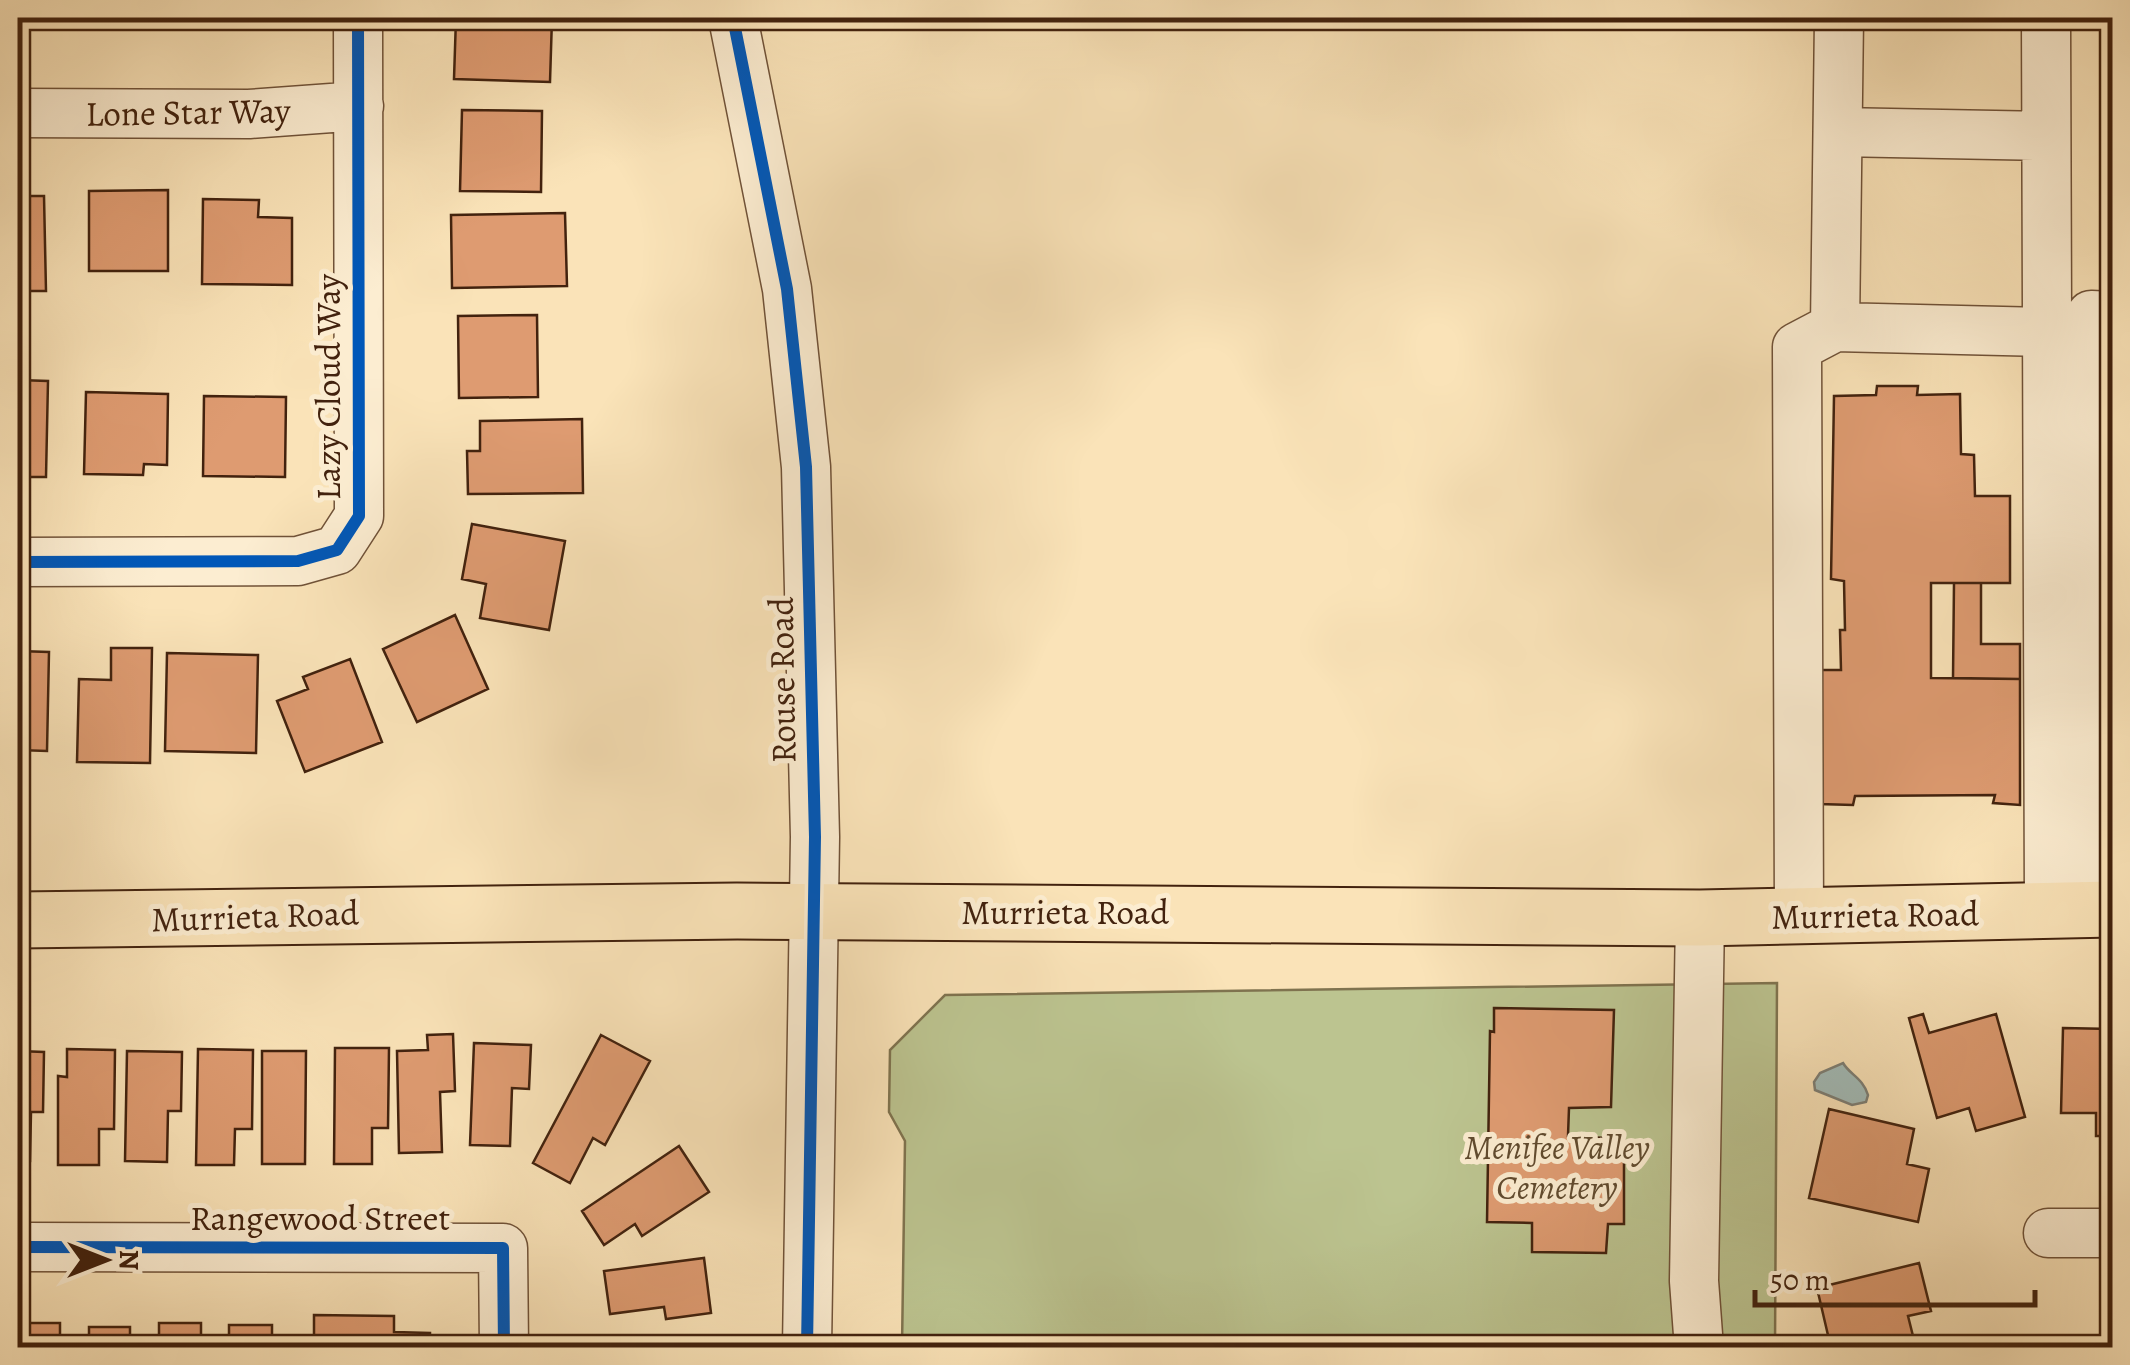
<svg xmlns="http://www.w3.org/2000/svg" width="2130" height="1365" viewBox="0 0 2130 1365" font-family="Alegreya,serif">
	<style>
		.green { fill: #bcc490; stroke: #7f734f; stroke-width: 2.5 }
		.water { fill: #a2bcb9; stroke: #7c7e75; stroke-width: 2.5 }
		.building { fill: #de9b71; stroke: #42220e; stroke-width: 2.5 }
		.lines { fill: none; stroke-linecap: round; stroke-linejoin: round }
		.minor-casing { stroke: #705238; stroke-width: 51 }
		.major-casing { stroke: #42220e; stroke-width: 59 }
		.minor { stroke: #fcedd1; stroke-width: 48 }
		.major { stroke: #fae3b8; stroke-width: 55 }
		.cycleway-casing { stroke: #fcedd1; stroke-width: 19 }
		.cycleway { stroke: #0057b8; stroke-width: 12 }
		.labels { text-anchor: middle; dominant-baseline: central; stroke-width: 10; stroke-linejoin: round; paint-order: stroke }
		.street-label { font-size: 35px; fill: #42220e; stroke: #fcedd1 }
		.park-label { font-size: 35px; font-style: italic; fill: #604a2e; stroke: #fcedd1 }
	</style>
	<rect width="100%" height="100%" fill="#fae3b8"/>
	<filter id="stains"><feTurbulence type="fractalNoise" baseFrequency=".002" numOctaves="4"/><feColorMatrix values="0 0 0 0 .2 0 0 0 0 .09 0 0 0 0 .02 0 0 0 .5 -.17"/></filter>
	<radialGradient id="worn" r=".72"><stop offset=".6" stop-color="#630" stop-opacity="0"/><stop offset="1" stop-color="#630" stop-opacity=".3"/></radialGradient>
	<!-- green -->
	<path class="green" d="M1777,983L1775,1347H902L905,1141L889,1112L890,1050L945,995Z"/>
	<!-- water -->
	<path class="water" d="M1843,1063C1850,1075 1863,1078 1868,1095L1866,1102L1852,1105L1815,1090L1814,1082L1820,1073Z"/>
	<!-- building -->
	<path class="building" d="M456,18H552L550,82L454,79Z
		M462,110L542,111L541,192L460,191Z
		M168,190V271H89V191Z
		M18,196H44L46,291H18Z
		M203,199L259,200L258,217L292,218V285L202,284Z
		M565,213L567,286L452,288L451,215Z
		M537,315L538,397L459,398L458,316Z
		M18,380L48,381L46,477H18Z
		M1877,386H1918L1917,395L1960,394L1961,454L1974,455L1975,496H2010V583H1931V678L2020,679V805L1993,803L1995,795L1855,796L1853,805L1819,804V670H1841L1840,630H1845L1844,581L1831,579L1834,396L1876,395Z
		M86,392L168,394L167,465L144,464L143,475L84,474Z
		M204,396L286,397L285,477L203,476Z
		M582,419L583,493L468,494L467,451H480V421Z
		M472,524L565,541L549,630L480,618L486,584L462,579Z
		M1954,583H1981V644H2020V679L1953,678Z
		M455,615L488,689L417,722L383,649Z
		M111,648H152L150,763L77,762L79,679L111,680Z
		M18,651L49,652L47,751L18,750V759Z
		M167,653L258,655L256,753L165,751Z
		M350,659L382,742L305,772L277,701L308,689L303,677Z
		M1494,1008L1614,1010L1611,1107L1569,1108L1568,1136L1624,1139V1224H1608L1606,1253L1532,1252V1223L1487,1222L1490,1031L1494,1032Z
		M1923,1014L1929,1033L1996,1014L2025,1117L1976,1131L1969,1108L1937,1118L1909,1018Z
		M2063,1028L2112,1029V1136H2096V1113H2061Z
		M453,1034L455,1091L440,1092L442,1152L399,1153L397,1051L428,1050L427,1035Z
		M601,1035L650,1061L605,1145L593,1138L570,1183L533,1163Z
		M474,1043L531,1045L529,1089L512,1088L510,1146L470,1145Z
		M335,1048H389L388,1128H372V1164H334Z
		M67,1049L115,1050L114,1129H99V1165H58V1076L67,1077Z
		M198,1049L253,1050L252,1129H235L234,1165H196Z
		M18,1051L44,1052L43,1112H31L30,1161H18Z
		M127,1051L182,1052L181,1111H168L167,1162L125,1161Z
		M262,1051H306L305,1164H262Z
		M1829,1109L1914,1129L1907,1164L1929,1169L1918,1222L1809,1198Z
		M679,1146L709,1192L642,1236L635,1224L604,1245L582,1211Z
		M704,1258L711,1313L666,1319L664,1307L610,1314L604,1271Z
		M1919,1263L1931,1311L1908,1316L1916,1348H1831L1817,1288Z
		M314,1315L394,1316V1332L430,1333V1348H314Z
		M23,1323H60V1348H22Z
		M159,1323H201V1348H159Z
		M229,1325H272V1348H229Z
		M89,1327H130V1348H89Z
		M597,1343L714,1345V1348H597Z"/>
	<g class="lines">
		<!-- minor casing -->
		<g class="minor-casing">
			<path id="minor" d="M733,18L787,289L806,467L815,837L807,1348
				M2046,18L2049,911
				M18,113L249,114L359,106
				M1838,132L2046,136
				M1835,327L2048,332
				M2089,539L2091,315L2112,316
				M18,562L298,561L337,550L359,516L358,18
				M2092,910L2089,539H2112
				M1799,916L1797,347L1835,327L1839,18
				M2048,1233H2112
				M18,1247L503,1248L504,1348
				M1699,1348L1694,1281L1700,918"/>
		</g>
		<!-- major casing -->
		<g class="major-casing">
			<path id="major" d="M18,920L737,911L1700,918L2112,909"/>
		</g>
		<!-- minor -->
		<use href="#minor" class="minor"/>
		<!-- major -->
		<use href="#major" class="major"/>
		<!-- cycleway casing -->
		<g class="cycleway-casing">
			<path id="cycleway" d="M733,18L787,289L806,467L815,837L807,1348
				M18,562L298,561L337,550L359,516L358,18
				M18,1247L503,1248L504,1348"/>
		</g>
		<!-- cycleway -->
		<use href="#cycleway" class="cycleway"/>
	</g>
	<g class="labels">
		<!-- street labels -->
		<g class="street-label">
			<text transform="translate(188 112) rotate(-1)">Lone Star Way</text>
			<text transform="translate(328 387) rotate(-90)">Lazy Cloud Way</text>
			<text transform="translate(782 680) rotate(-91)">Rouse Road</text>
			<text x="1065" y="912">Murrieta Road</text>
			<text transform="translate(1875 915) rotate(-1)">Murrieta Road</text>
			<text transform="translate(255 916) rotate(-2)">Murrieta Road</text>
			<text x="320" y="1218">Rangewood Street</text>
		</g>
		<!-- park labels -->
		<g class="park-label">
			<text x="1557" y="1147">Menifee Valley<tspan x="1557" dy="40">Cemetery</tspan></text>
		</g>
	</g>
	<!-- margin -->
	<rect width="2130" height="1365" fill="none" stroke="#fae3b8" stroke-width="60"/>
	<rect x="20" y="20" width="2090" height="1325" fill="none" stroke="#42220e" stroke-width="5"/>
	<rect x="30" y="30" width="2070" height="1305" fill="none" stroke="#42220e" stroke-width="2.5"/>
	<!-- north arrow -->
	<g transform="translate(105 1260) rotate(90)" stroke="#fcedd1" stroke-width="8" paint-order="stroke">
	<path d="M0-8L18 38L0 25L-18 38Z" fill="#42220e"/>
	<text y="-15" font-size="28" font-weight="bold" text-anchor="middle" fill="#42220e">N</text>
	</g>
	<!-- scale -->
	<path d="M1755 1290v15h280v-15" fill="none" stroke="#42220e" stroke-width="5"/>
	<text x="1770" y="1290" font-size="30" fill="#42220e" stroke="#fcedd1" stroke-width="8" paint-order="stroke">50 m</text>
	<rect width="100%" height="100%" filter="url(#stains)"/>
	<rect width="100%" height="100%" fill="url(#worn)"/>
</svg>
